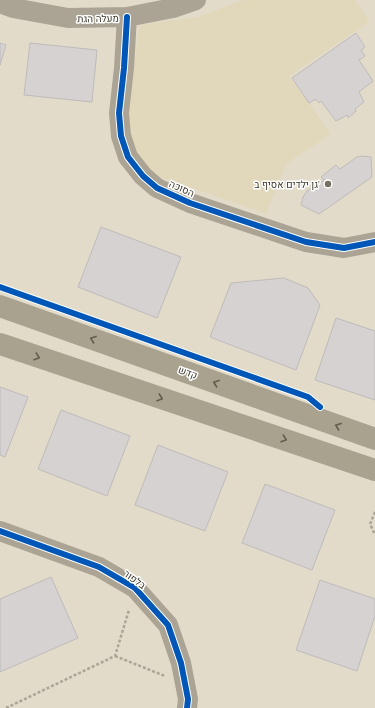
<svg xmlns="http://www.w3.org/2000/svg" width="375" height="708" viewBox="0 0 375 708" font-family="'Playfair Display',Heebo,serif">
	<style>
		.sand { fill: #e1d8bc }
		.building { fill: #d5d2d1; stroke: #bebbba }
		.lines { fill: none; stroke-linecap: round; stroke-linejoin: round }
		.path { stroke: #aba597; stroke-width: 2.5; stroke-dasharray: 3 2; stroke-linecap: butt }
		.minor { stroke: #aba494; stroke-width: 20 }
		.secondary { stroke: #a8a28f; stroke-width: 22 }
		.cycleway-casing { stroke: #fff; stroke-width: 8 }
		.cycleway { stroke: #0057b8; stroke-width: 6 }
		.oneway { stroke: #625c4d }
		.poi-dot { fill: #767062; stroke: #fff; stroke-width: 1.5 }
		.labels { text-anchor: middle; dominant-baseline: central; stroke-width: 3; stroke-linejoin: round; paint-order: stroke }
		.street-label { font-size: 10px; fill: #3c372a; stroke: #fff }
		.poi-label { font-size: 10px; fill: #3c372a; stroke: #fff; text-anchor: end }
	</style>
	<rect width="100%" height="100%" fill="#e2dbca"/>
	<!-- sand -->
	<path class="sand" d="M243,0H355L370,22L289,76L331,134L286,164L266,214L152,174L142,163L133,145L127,116L139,27L144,24L197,17Z"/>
	<!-- building -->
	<path class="building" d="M356,33L365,47L361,50L365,56L359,60L373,81L359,92L364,102L355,109L356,111L348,118L347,115L336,121L321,101L319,103L316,99L309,103L292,78Z
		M0,43L6,45L0,65Z
		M30,43L97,50L92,102L24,95Z
		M362,156L371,157L372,177L319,214L301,205L303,197L307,191L324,180L321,177L336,165L340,169L357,157Z
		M101,227L181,257L157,318L78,287Z
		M284,278L308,288L320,305L296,370L210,337L231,283Z
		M336,318L375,331V400L315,380Z
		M0,387L28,397L5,457L0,455Z
		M61,410L130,436L107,496L38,469Z
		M158,445L228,472L205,531L135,505Z
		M265,484L335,510L312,570L242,543Z
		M51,577L78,638L0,672V599Z
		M320,580L375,599V616L357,671L296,650Z"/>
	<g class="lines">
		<!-- path -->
		<path class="path" d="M375,512L370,524L375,535
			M115,656L165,676
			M6,708L115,656L129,610"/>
		<!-- minor -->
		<path class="minor" d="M0,3L13,8L68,18L127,17L173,8L196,0
			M127,17L124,68L119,113L121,136L128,157L143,176L157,188L190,203L306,242L344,248L375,242
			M0,531L99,567L135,588L168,625L181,663L188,699L187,708"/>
		<!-- secondary -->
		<path class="secondary" d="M0,306L375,439
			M0,344L375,470"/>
		<!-- cycleway casing -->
		<g class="cycleway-casing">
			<path id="cycleway" d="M127,17L124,68L119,113L121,136L128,157L143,176L157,188L190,203L306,242L344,248L375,242
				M0,287L308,397L320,407
				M0,531L99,567L135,588L168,625L181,663L188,699L187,708"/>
		</g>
		<!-- cycleway -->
		<use href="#cycleway" class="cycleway"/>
	</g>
	<!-- one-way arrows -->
	<defs><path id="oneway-chevron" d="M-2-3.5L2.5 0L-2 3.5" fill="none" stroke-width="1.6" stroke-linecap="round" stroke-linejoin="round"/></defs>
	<g class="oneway">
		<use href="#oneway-chevron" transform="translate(93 339) rotate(-160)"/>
		<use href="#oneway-chevron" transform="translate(37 357) rotate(19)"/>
		<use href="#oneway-chevron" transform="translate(216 383) rotate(-160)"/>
		<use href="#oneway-chevron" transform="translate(160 398) rotate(19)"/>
		<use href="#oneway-chevron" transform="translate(338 426) rotate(-160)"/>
		<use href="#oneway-chevron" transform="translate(284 439) rotate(19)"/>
	</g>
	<!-- markers -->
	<circle class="poi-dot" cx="328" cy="184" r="4"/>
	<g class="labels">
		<!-- street labels -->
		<g class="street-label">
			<text transform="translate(98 18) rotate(-1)">מעלה הגת</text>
			<text transform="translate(182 188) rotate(24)">הסוכה</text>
			<text transform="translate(188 372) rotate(20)">קדש</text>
			<text transform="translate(135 579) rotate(36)">בלפור</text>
		</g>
		<!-- poi labels -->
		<g class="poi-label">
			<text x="320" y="184">גן ילדים אסיף ב'</text>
		</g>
	</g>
</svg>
